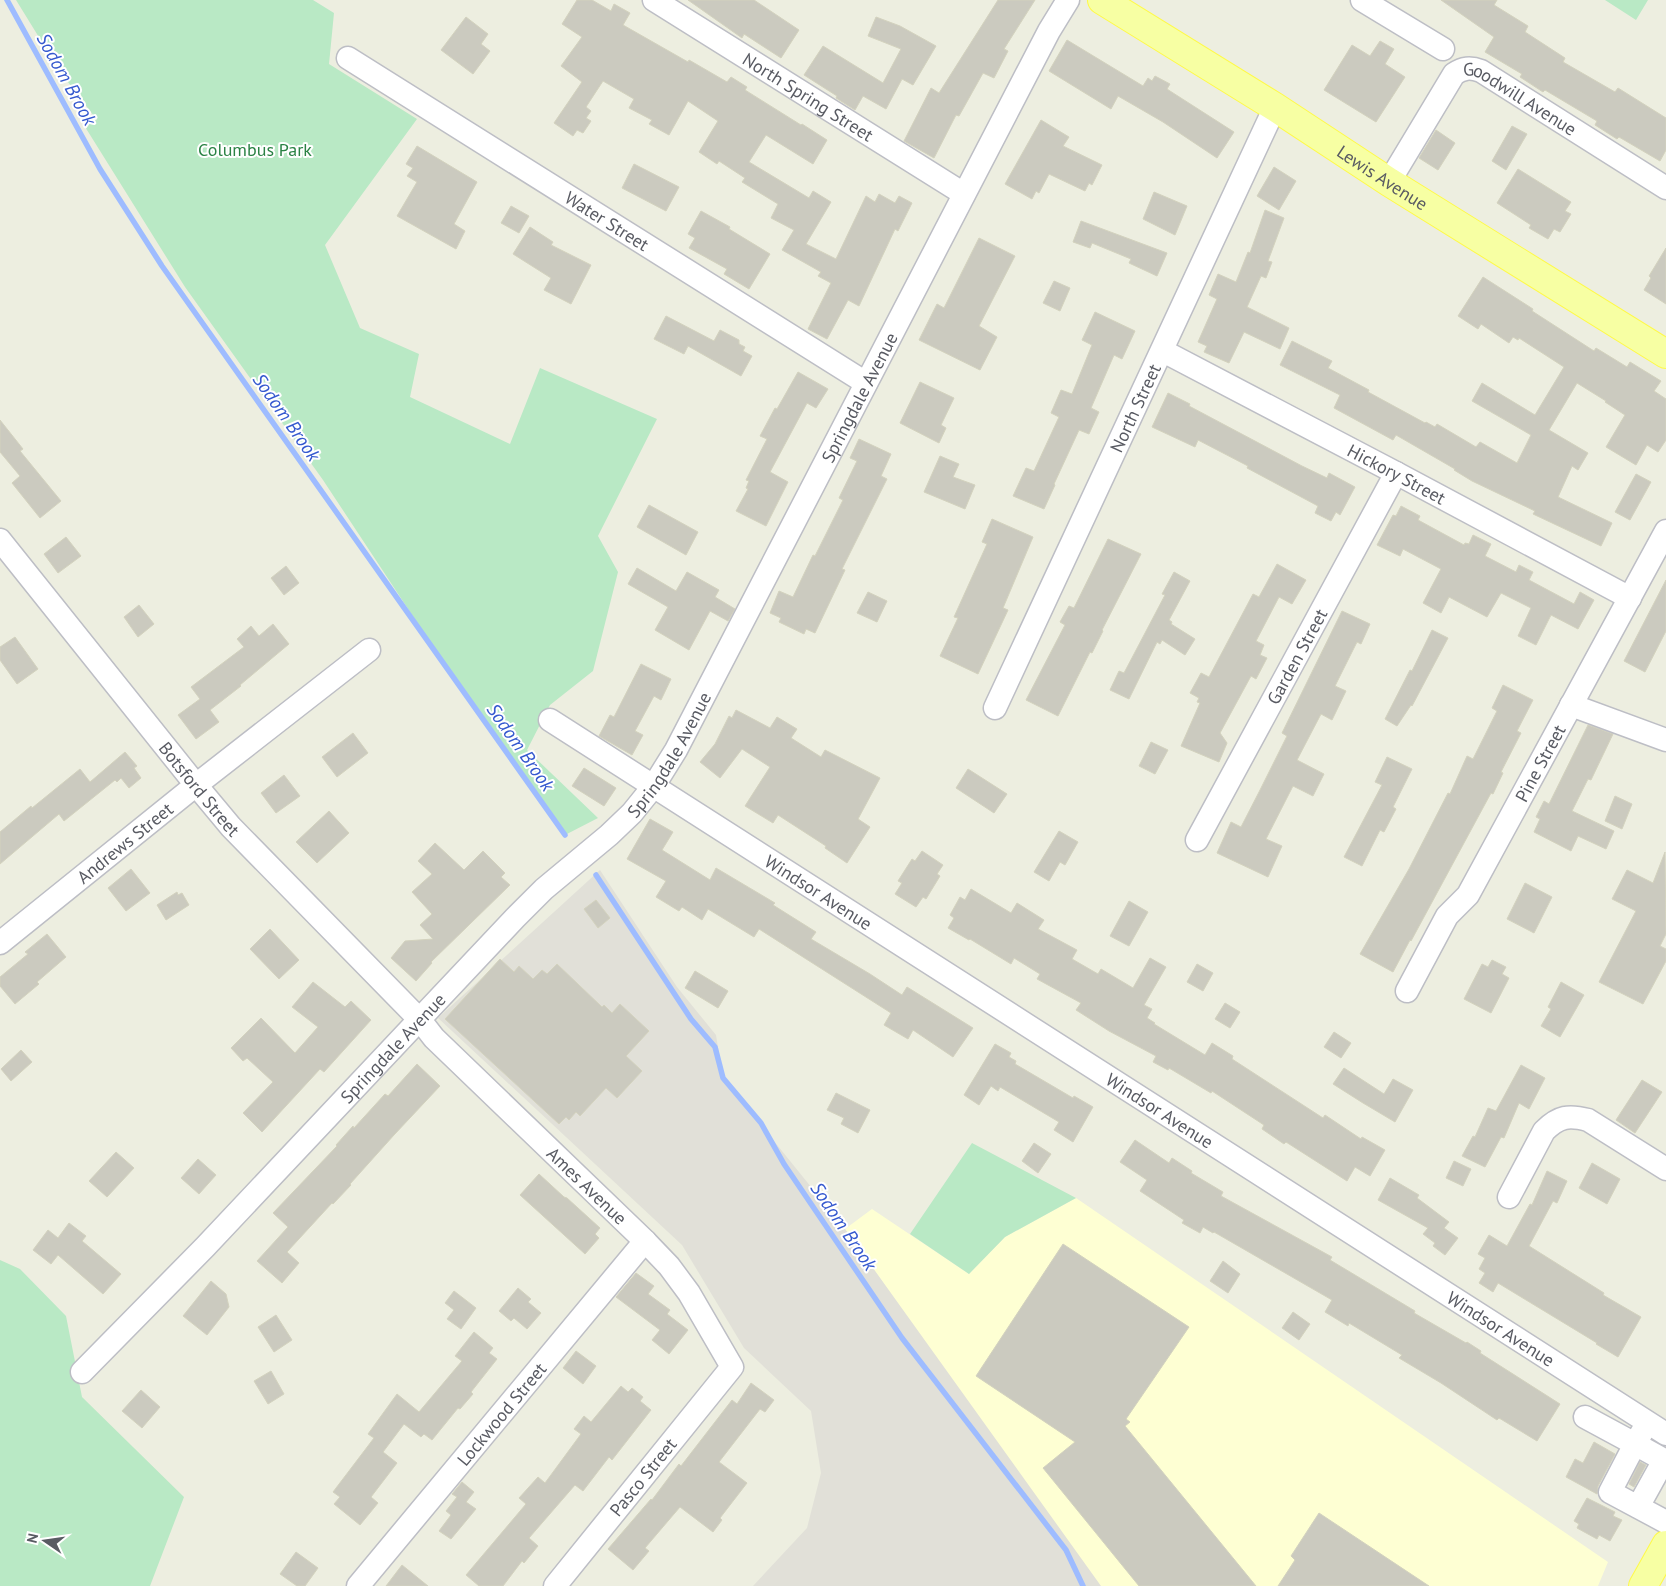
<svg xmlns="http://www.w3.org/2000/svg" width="1666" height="1586" viewBox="0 0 1666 1586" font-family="'PT Sans',sans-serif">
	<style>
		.commercial { fill: #feffd3 }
		.industrial { fill: #e1e0d8 }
		.green { fill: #b9e9c5 }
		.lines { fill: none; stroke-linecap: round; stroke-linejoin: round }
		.stream { stroke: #9ebcff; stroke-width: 5.5 }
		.building { fill: #cbcabf; stroke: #d3d2be }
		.minor-casing { stroke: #bdbec5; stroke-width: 25 }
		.major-casing { stroke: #fffa47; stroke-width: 30 }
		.minor { stroke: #fff; stroke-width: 22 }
		.major { stroke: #f7ffa3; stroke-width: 28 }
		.labels { text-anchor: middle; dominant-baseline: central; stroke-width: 4; stroke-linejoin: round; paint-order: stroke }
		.street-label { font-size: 18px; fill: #595b63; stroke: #fff }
		.park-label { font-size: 18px; fill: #2a8244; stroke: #fff }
		.water-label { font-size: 19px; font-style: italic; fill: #3559cf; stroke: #fff }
	</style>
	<rect width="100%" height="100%" fill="#edeee0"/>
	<!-- commercial -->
	<path class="commercial" d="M1076,1198L1608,1562L1598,1586H1098L845,1229L872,1209L969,1274L1005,1237Z"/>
	<!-- industrial -->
	<path class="industrial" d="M600,870L677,987L716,1035L723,1078L845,1229L1101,1586H753L807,1528L821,1473L811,1411L744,1348L682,1245L438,1018Z"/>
	<!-- green -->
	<path class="green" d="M16,0H313L334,13L329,64L417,119L325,245L360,328L419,354L410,397L510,444L540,368L657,419L598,536L618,572L593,671L550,705L527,750L598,818L565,835L451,674L323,480L185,287L82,122L97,120L61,73Z
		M1605,0H1648L1636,20Z
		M972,1143L1076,1198L1005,1237L969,1274L910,1234Z
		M0,1260L20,1269L66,1316L82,1397L184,1497L150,1586H0Z"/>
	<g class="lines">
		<!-- stream -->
		<path class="stream" d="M7,0L100,169L162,266L565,835
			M596,875L691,1019L715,1047L723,1078L761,1123L784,1164L902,1338L1066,1550L1083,1586"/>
	</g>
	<!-- building -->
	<path class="building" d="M577,0H592L611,11L614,4L630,13L623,25L688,62L689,60L727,82L731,77L747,87L745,90L801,125L802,124L827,140L813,164L766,135L749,162L809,198L813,191L831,202L806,244L836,259L866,196L875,202L879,194L895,203L899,196L912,203L898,231L895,229L859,306L848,300L827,339L808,329L831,283L818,276L821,272L782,250L794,230L771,218L778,204L742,182L745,178L719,161L717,164L699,152L718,121L688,101L669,135L649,124L652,120L629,108L634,99L603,81L586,107L591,111L586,118L591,121L583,133L577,130L573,136L554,123L582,82L561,66L582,37L562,24Z
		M688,0H754L799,30L781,58L744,34L742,38Z
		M998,0H1035L1004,49L1008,51L994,78L983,73L959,116L956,115L934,158L904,141L931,88L939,93Z
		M1441,0H1497L1494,5L1528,26L1525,32L1565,58L1563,62L1615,92L1618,88L1666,118V150L1660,161L1619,137L1617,139L1595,125L1597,121L1545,90L1543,92L1520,77L1522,74L1485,52L1494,37Z
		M466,17L488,34L481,44L490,51L473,74L441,50Z
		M876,17L900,26L936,46L913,85L902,79L886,109L863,96L855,110L836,98L837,96L804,75L823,46L883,83L901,49L868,36Z
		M1067,40L1143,86L1148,78L1152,81L1155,76L1170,84L1167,89L1170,91L1234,132L1217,158L1163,122L1118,96L1111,109L1049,71Z
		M1380,41L1394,49L1385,64L1405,77L1376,122L1324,90L1352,45L1370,56Z
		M1041,120L1069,137L1063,146L1102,165L1092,185L1089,183L1085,191L1049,174L1039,193L1036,191L1032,199L1005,184Z
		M1512,126L1527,134L1506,170L1492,161Z
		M1436,130L1455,143L1438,170L1419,158Z
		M417,146L477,182L454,224L465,231L456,249L397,216L417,182L407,176L413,168L406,164Z
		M634,164L679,187L666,211L622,188Z
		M1274,167L1296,181L1279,210L1257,196Z
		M1518,169L1571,202L1565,211L1571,214L1560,232L1554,229L1548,239L1529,228L1531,225L1497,203Z
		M1154,192L1187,206L1175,235L1143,219Z
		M511,206L529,216L519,233L501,223Z
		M1265,210L1284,218L1268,261L1272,262L1266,278L1261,276L1247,307L1289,328L1280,349L1244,332L1229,363L1204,352L1207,346L1198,342L1217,299L1209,295L1218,274L1236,282L1248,252L1250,253Z
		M701,211L730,227L729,229L770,254L749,289L724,274L727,269L689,248L695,238L688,234Z
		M1081,221L1167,253L1157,276L1129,263L1131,259L1092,243L1090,248L1073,242Z
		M530,227L553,242L551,245L591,265L571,304L544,290L551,278L513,254Z
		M979,238L1015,256L979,326L997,337L980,370L919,340L937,304L944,308Z
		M1666,248V304L1644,290L1651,278L1649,276Z
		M1483,277L1533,309L1532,311L1594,351L1596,348L1627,367L1630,362L1661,381L1654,391L1666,399V440L1658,452L1647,445L1636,465L1606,447L1625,415L1605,402L1606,401L1577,383L1549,430L1588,453L1578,470L1572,466L1558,497L1612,523L1601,546L1533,514L1535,511L1472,481L1454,470L1455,469L1396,435L1393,440L1334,408L1340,395L1280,365L1292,341L1332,361L1328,368L1369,390L1368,392L1425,423L1426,422L1435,427L1437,424L1476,447L1480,442L1517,463L1531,435L1472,401L1482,383L1535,415L1564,367L1519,338L1518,340L1513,337L1509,343L1481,324L1478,329L1458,316Z
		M1054,281L1070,288L1060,311L1043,303Z
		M1095,312L1135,331L1122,359L1114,355L1091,408L1099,412L1089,434L1079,430L1054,484L1055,485L1044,509L1013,496L1026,468L1034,471L1059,417L1051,413L1061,390L1072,394L1092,345L1082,340Z
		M666,316L714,341L720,330L739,340V344L745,347L743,351L752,356L741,376L688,346L684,354L654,339Z
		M798,372L828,389L816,408L807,403L770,472L788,482L766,526L736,511L748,489L746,488L749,481L746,480L767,439L760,436L775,408L777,409Z
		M920,382L954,398L941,425L946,428L939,443L900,423Z
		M1168,393L1190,404L1189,406L1302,466L1327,478L1329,473L1355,487L1340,515L1336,512L1331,521L1315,513L1318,506L1247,468L1248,466L1198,440L1195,447L1152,427Z
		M0,420L23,449L20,451L61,501L40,518L12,483L20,476L0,452Z
		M859,439L891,454L881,476L887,479L842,569L845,570L815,633L806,629L804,634L779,622L781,618L770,613L779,591L793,597L813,555L815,556L843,500L839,498L857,461L850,458Z
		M940,456L959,464L953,477L975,485L965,509L924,492Z
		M1636,474L1651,482L1630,520L1615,512Z
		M649,505L698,532L686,555L637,527Z
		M1401,506L1420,516L1418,520L1464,545L1465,543L1469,544L1473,535L1491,544L1485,556L1516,572L1519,565L1533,572L1529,580L1574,604L1580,592L1594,600L1578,629L1551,615L1536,645L1518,636L1531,608L1501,593L1487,617L1449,597L1441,613L1423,603L1441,569L1403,549L1400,556L1377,545L1393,515L1396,516Z
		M992,519L1033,537L1003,608L1008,610L978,674L940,656L958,618L954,617L987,544L982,542Z
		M66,537L81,556L58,573L44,554Z
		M1108,539L1141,554L1102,630L1103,631L1092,653L1090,652L1058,716L1026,700L1065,625L1060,622L1069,606L1074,608Z
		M1277,564L1306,580L1292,604L1279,597L1256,641L1264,645L1260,655L1267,658L1256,679L1251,676L1220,733L1227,743L1219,762L1181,746L1200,703L1197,702L1199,698L1190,693L1201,673L1209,677L1253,594L1259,597Z
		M286,566L299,583L284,595L271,578Z
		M637,568L676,591L687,572L719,590L715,597L735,609L728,621L710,611L689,650L655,630L668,607L628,584Z
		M1174,572L1190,581L1169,620L1172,622L1171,624L1195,639L1185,655L1162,640L1160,644L1157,642L1129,699L1110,690L1119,671L1124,673L1165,595L1162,594Z
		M1666,580V631L1645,672L1624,661Z
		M868,592L887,601L877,622L857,613Z
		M139,605L154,624L138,637L124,617Z
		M1342,611L1370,624L1361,644L1357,642L1335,686L1346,691L1332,720L1321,714L1297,760L1324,774L1313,796L1293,786L1266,839L1282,846L1268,877L1217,853L1231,822L1241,827L1259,792L1287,736L1282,733Z
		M273,624L289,644L240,685L241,686L210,710L219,722L196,739L178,715L200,699L191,687L244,647L237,639L251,626L259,636Z
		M1432,630L1448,638L1412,706L1411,705L1397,726L1385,719L1410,670L1412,671Z
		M15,637L38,669L17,684L0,660V647Z
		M641,664L671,679L661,700L654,696L635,731L643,735L632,755L599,736L610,715L614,717Z
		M1503,685L1533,700L1517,731L1521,733L1501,772L1503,773L1493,794L1491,793L1411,941L1410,940L1393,972L1360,954L1409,869L1448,793L1450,794L1467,756L1473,759L1497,711L1492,708Z
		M736,710L770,728L777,717L797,729L791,738L821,757L825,750L880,778L858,819L870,827L847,863L825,848L826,846L778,815L773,823L745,806L770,767L742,749L720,778L700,762L715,744L729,716L732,718Z
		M1588,725L1613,734L1591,780L1588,779L1572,811L1614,831L1606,849L1578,836L1571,851L1534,832L1540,819L1536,817L1544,801L1549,804Z
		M353,733L368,753L337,777L322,757Z
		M1151,742L1168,750L1155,774L1139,766Z
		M125,752L137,766L134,768L141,778L129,788L121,778L117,782L115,780L64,821L59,814L0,864V832L31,806L32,808L80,769L90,782Z
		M1387,757L1412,769L1393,807L1396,809L1384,832L1380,830L1362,866L1344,857L1382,785L1375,782Z
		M584,768L616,788L604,806L572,786Z
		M968,769L1007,794L994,813L956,788Z
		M284,775L300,796L276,813L261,793Z
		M1615,796L1632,804L1622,829L1605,821Z
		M329,811L349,833L317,863L296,842Z
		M650,819L673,832L662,850L710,880L716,868L775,903L773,905L816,932L811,939L870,974L902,995L907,987L973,1028L953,1057L913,1030L908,1039L884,1025L891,1013L759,929L754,937L708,909L702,920L682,907L679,911L656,897L666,881L627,859Z
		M1059,831L1078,842L1065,865L1060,862L1049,881L1034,872Z
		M435,843L464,870L483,851L505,873L501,877L510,885L431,962L432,963L416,981L391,958L405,941L433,939L420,925L432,914L412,892L432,874L418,861Z
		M922,851L943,865L937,874L940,876L926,899L923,897L916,907L895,894L902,883L898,881L912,859L915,861Z
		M1665,852L1666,934L1660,946L1666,949V961L1643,1004L1599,982L1636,911L1612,899L1627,870L1653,883Z
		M131,869L150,893L126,911L108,888Z
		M1525,883L1552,897L1534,933L1507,919Z
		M971,889L1011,913L1017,903L1044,920L1038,929L1077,950L1072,959L1098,974L1101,969L1133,988L1150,958L1166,967L1144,1005L1152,1009L1147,1018L1155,1023L1154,1024L1205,1055L1212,1043L1233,1056L1232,1059L1323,1118L1325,1115L1361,1139L1362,1137L1385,1150L1370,1176L1355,1167L1347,1181L1286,1142L1284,1144L1262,1129L1264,1125L1212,1091L1211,1093L1169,1068L1168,1070L1153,1062L1156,1056L1109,1031L1076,1010L1081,1003L1037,979L1040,974L1014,958L1011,964L970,939L969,940L948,928L954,918L950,915L960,897L965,900Z
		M177,892L178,895L182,893L189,905L166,920L157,905Z
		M596,900L610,918L598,928L584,909Z
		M1129,901L1148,912L1129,946L1110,936Z
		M270,929L299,960L279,979L250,949Z
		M47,934L66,957L37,982L39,984L15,1004L0,986V977L28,954L25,952Z
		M500,959L514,972L519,966L533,979L542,970L547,974L557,964L602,1007L604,1005L612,1013L620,1004L649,1031L626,1056L642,1071L617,1098L606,1088L580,1116L576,1112L569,1120L566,1117L559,1124L445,1019Z
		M1492,960L1506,967L1502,974L1509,978L1491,1013L1464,999L1482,964L1488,967Z
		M1197,964L1213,973L1203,991L1187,982Z
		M695,971L728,991L718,1008L685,988Z
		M313,982L345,1007L351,1001L371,1020L324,1072L320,1069L262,1132L243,1113L273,1082L247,1058L243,1061L231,1048L261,1018L295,1053L318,1027L292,1007Z
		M1561,982L1584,995L1560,1037L1541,1026L1551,1009L1548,1007Z
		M1225,1003L1240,1012L1230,1028L1215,1019Z
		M1334,1032L1351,1043L1341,1058L1324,1047Z
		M995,1044L1011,1053L1009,1057L1016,1061L1015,1064L1073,1098L1074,1096L1093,1107L1073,1142L1054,1130L1059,1122L1000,1087L998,1091L991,1086L979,1105L964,1095Z
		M21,1050L32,1062L11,1081L1,1069Z
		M417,1064L440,1086L394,1135L350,1184L351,1185L333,1204L332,1203L287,1252L299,1263L282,1283L257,1261L288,1227L273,1213L337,1146L336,1145L353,1126L354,1128L385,1094L388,1096Z
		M1521,1065L1545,1078L1529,1109L1519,1103L1504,1138L1501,1137L1485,1167L1462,1156L1473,1136L1475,1137L1488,1108L1496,1111Z
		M1344,1068L1384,1094L1393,1079L1413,1090L1395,1122L1363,1103L1333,1084Z
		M1642,1080L1662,1092L1635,1133L1616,1120Z
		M836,1093L870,1110L858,1133L841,1124L844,1118L827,1110Z
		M1135,1140L1169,1163L1172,1158L1192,1171L1191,1173L1223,1192L1221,1196L1332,1257L1330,1260L1415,1311L1414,1313L1466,1343L1467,1342L1481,1351L1480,1353L1560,1404L1537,1441L1499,1418L1497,1420L1441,1383L1399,1358L1402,1355L1349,1323L1348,1326L1325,1312L1332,1300L1214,1232L1213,1233L1203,1227L1200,1233L1182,1223L1184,1220L1140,1191L1147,1180L1120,1162Z
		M1034,1143L1051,1154L1038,1173L1022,1161Z
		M116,1152L134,1168L107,1197L89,1181Z
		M198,1159L216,1175L199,1194L181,1178Z
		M1454,1161L1471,1169L1463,1186L1446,1178Z
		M1592,1163L1620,1179L1607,1204L1579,1188Z
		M1547,1171L1567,1181L1557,1203L1553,1201L1529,1246L1604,1293L1603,1295L1641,1317L1618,1357L1596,1344L1597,1343L1498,1283L1493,1292L1479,1283L1485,1273L1479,1269L1485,1258L1478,1254L1489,1235L1507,1246L1530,1204L1532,1205Z
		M539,1174L564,1197L567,1198L600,1228L595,1234L599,1238L585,1254L520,1195Z
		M1390,1178L1419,1195L1417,1198L1449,1222L1444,1228L1458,1238L1445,1255L1433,1246L1435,1243L1423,1234L1428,1228L1378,1200Z
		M69,1223L86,1236L82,1241L121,1274L103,1294L58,1255L51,1264L33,1250L48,1230L58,1238Z
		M1063,1244L1189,1327L1126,1419L1130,1422L1125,1426L1256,1586H1139L1043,1468L1075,1442L976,1376Z
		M1223,1261L1240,1274L1228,1293L1210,1281Z
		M636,1273L654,1286L648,1294L670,1310L667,1314L688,1330L669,1354L652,1340L660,1330L616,1297Z
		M211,1281L226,1294L229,1307L207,1335L183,1316Z
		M518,1288L531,1299L528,1302L541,1313L527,1329L514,1318L511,1321L499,1311Z
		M454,1291L476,1308L461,1329L447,1319L454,1310L445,1303Z
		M1293,1312L1310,1324L1299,1340L1282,1328Z
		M276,1315L292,1340L274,1352L258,1327Z
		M474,1332L493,1348L489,1353L497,1359L471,1392L473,1394L460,1409L458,1408L432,1440L424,1434L421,1437L404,1424L383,1452L397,1463L371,1497L378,1503L360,1525L334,1504L340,1497L333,1492L374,1438L368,1434L397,1394L419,1412L462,1361L455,1356Z
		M576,1351L596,1366L583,1384L563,1368Z
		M271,1371L284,1394L268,1404L254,1381Z
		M751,1383L774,1400L765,1412L760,1409L719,1462L747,1483L720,1518L722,1520L713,1532L680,1507L645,1548L649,1551L633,1570L608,1549L651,1499L652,1500L679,1464L681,1466L732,1400L737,1404Z
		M621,1386L628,1392L632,1388L643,1397L640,1401L651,1410L612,1460L609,1457L583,1491L575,1485L529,1538L538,1546L524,1563L522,1561L503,1586H479L466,1575L526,1504L519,1498L538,1477L545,1483L581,1434L574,1429L584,1416L591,1422Z
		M141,1390L160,1407L142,1428L122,1411Z
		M1594,1442L1615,1454L1598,1486L1597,1494L1566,1477L1575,1459L1583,1463Z
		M1640,1462L1646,1465L1634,1487L1629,1484Z
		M462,1482L474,1492L466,1502L476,1509L451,1539L439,1531L451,1515L446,1511L457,1497L452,1494Z
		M1587,1498L1615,1512L1613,1516L1622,1520L1610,1541L1599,1535L1597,1539L1577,1528L1579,1524L1574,1521Z
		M1319,1513L1429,1586H1278L1295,1560L1291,1556Z
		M296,1552L318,1568L305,1586H297L280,1574Z
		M402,1565L428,1586H386Z"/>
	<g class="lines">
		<!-- minor casing -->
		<g class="minor-casing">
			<g id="minor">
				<path id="s1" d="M654,0L964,194"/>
				<path d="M1362,0L1443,49"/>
				<path id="s2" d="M348,58L866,383"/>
				<path id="s3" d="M1389,182L1454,74C1463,68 1470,67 1481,71L1666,188"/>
				<path id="s4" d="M1163,351L1396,473L1630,598"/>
				<path id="s5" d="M0,540L196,785L231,827L420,1020L434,1038L645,1241L669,1266L689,1293L732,1367L555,1586"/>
				<path d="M1571,705L1666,740"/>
				<path id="s6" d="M995,708L1275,107"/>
				<path id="s7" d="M550,720L1666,1434"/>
				<path id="s8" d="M1197,840L1396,473"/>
				<path id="s9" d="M0,943L196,785L369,650"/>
				<path id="s10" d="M1407,991L1447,916L1468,895L1666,531"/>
				<path d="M1509,1197L1544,1131C1559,1116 1569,1115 1588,1120L1666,1169"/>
				<path id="s11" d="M82,1372L205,1247L515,918L544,889L609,835L632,813L653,787L676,750L1049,31L1068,0"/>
				<path d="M1585,1417L1635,1444L1642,1432"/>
				<path d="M1638,1507L1664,1460L1635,1444L1610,1492L1666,1522"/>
				<path id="s12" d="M358,1586L645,1241"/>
			</g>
		</g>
		<!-- major casing -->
		<g class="major-casing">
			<g id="major">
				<path id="s13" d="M1102,0L1275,107L1389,182L1666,354"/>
				<path d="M1643,1586L1666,1545"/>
			</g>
		</g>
		<!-- minor -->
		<use href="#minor" class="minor"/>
		<!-- major -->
		<use href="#major" class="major"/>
	</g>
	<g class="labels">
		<!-- street labels -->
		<g class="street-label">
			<text stroke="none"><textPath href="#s1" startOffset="182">North Spring Street</textPath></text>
			<text stroke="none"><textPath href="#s3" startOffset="201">Goodwill Avenue</textPath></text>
			<text stroke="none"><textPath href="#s13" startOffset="332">Lewis Avenue</textPath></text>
			<text stroke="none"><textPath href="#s2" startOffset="306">Water Street</textPath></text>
			<text stroke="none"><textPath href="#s11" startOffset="1259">Springdale Avenue</textPath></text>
			<text stroke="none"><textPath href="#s6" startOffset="331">North Street</textPath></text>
			<text stroke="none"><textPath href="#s4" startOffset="264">Hickory Street</textPath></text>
			<text stroke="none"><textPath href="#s8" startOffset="209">Garden Street</textPath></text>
			<text stroke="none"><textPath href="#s11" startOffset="854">Springdale Avenue</textPath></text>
			<text stroke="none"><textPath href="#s10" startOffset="265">Pine Street</textPath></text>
			<text stroke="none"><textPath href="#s5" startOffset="319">Botsford Street</textPath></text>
			<text stroke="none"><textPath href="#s9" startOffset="160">Andrews Street</textPath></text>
			<text stroke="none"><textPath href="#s7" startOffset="319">Windsor Avenue</textPath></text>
			<text stroke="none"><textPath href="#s11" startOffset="449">Springdale Avenue</textPath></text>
			<text stroke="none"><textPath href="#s7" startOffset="724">Windsor Avenue</textPath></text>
			<text stroke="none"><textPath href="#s5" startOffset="874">Ames Avenue</textPath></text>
			<text stroke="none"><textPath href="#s7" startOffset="1129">Windsor Avenue</textPath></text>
			<text stroke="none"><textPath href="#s12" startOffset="224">Lockwood Street</textPath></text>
			<text transform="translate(643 1477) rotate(-51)">Pasco Street</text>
		</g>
		<!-- park labels -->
		<g class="park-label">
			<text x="255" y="149">Columbus Park</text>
		</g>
		<!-- water labels -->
		<g class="water-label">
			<text transform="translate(67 79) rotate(61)">Sodom Brook</text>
			<text transform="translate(287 417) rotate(55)">Sodom Brook</text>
			<text transform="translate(521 747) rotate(55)">Sodom Brook</text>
			<text transform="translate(844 1226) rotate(56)">Sodom Brook</text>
		</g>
	</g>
	<!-- north arrow -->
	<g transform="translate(45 1541) rotate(283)" stroke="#ffffff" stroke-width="4" paint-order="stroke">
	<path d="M0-4L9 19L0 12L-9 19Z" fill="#595b63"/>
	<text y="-8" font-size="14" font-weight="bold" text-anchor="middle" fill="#595b63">N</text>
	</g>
</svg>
